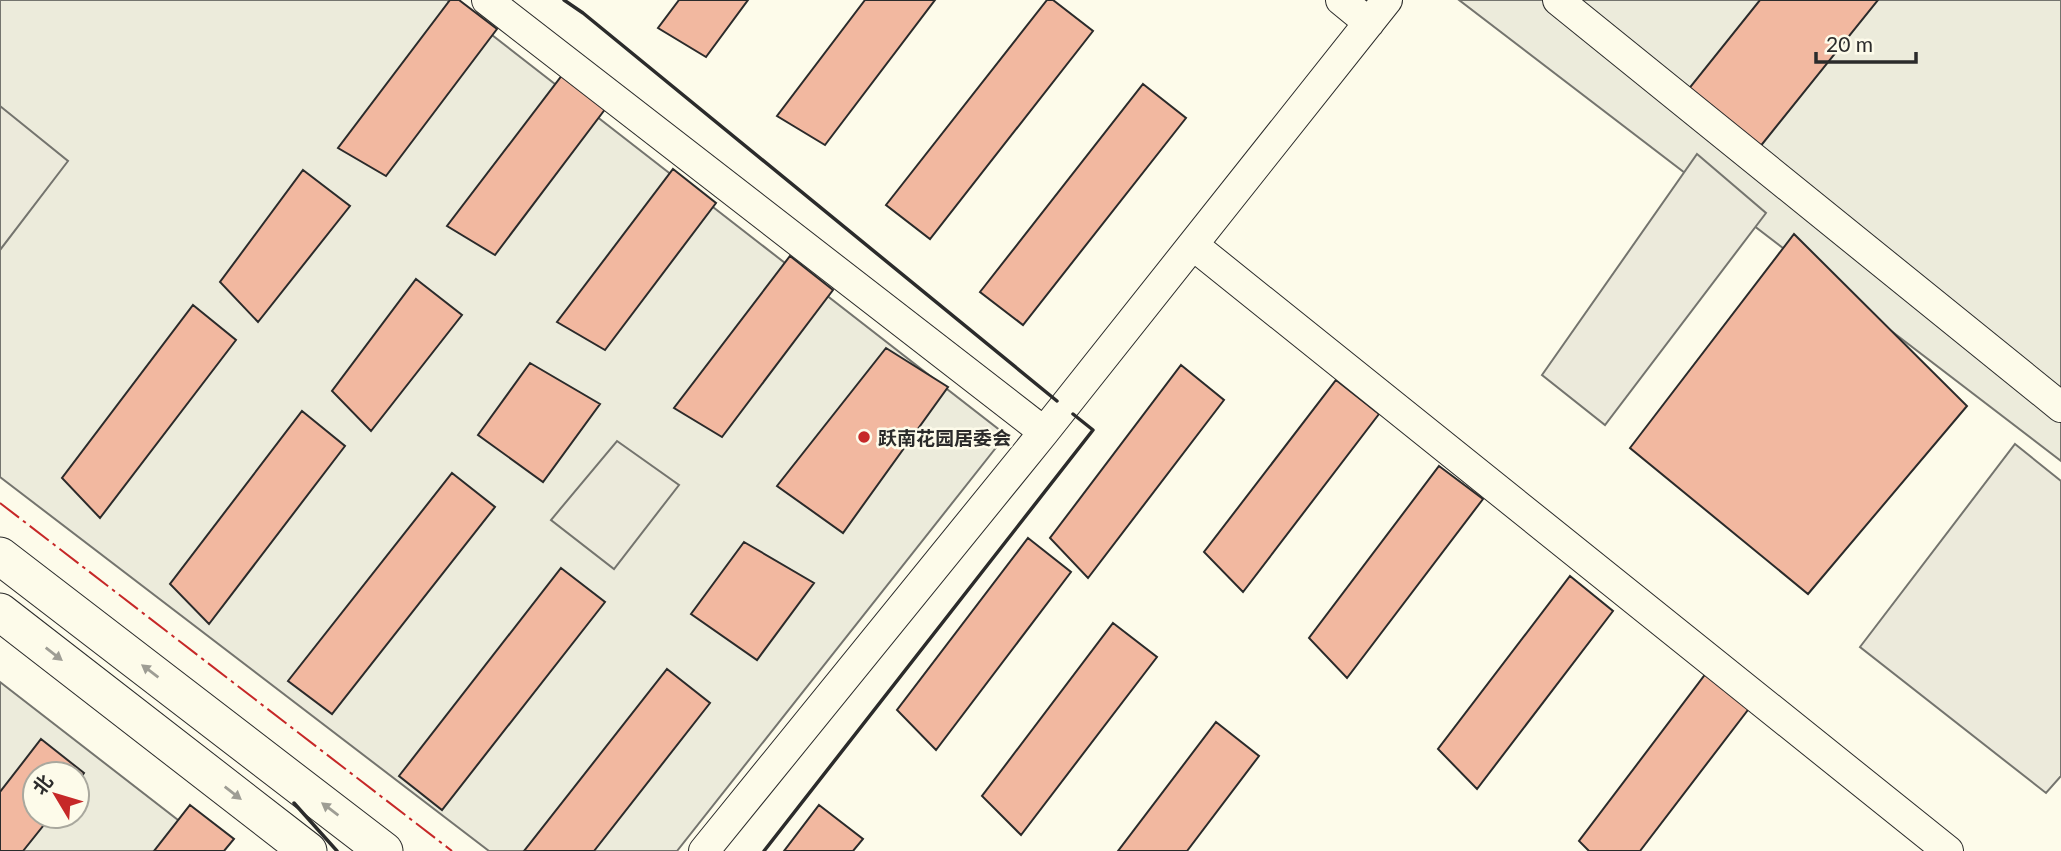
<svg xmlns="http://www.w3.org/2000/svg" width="2061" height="851" viewBox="0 0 2061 851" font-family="Lato,'Noto Sans SC',sans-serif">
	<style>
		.green { fill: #ecebdb; stroke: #74746e; stroke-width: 2; fill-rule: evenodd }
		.parking { fill: #eceadb; stroke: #74746e; stroke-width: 2 }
		.building { fill: #f2b8a0; stroke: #2b2b2b; stroke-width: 2 }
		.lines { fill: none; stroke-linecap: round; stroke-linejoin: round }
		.minor-casing { stroke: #2b2b2b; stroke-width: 32 }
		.tertiary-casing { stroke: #2b2b2b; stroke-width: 39 }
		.minor { stroke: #fdfbea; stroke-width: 30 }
		.tertiary { stroke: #fdfbea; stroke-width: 37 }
		.wall { stroke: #2b2b2b; stroke-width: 3.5 }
		.power { stroke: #c62828; stroke-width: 2; stroke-dasharray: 24 5 3.5 5; stroke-linecap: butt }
		.oneway { fill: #9e9d94 }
		.poi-dot { fill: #c62828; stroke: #fdfbea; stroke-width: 2.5 }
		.labels { text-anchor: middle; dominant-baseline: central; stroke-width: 5; stroke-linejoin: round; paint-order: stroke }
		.poi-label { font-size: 19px; font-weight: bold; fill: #2b2b2b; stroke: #fdfbea; text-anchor: start }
	</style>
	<rect width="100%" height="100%" fill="#fdfbea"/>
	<!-- green -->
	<path class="green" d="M0,0H447L1006,435L677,851H489L0,477Z
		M1459,0H2061V461Z
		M0,682L218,851H0ZM35,774H77V816H35Z"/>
	<!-- parking -->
	<path class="parking" d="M0,106L68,161L0,250Z
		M1697,154L1766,213L1605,425L1542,375Z
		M617,441L679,485L614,569L551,520Z
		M2015,444L2061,481V776L2046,793L1860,647Z"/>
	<!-- building -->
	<path class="building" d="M450,0H459L497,29L386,176L338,148Z
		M679,0H748L706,57L658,28Z
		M865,0H935L825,145L777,116Z
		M1047,0H1053L1093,31L930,239L886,205Z
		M1760,0H1878L1755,153L1683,96Z
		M563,74L606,108L495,255L447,226Z
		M1143,84L1186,118L1023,325L980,292Z
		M673,169L716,203L605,350L557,322Z
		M303,170L350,206L258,322L220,282Z
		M1794,234L1967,406L1808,594L1630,448Z
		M790,256L833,290L722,437L674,408Z
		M416,279L462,315L371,431L332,391Z
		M193,305L236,340L100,518L62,478Z
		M886,348L948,387L843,533L777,486Z
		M530,363L600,404L543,482L478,435Z
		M1181,365L1224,400L1088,578L1050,538Z
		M1336,380L1379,414L1243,592L1204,552Z
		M302,411L345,446L209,624L170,584Z
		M1439,466L1483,499L1347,678L1309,638Z
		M452,473L495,507L332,714L288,681Z
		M1028,538L1071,572L936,750L897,710Z
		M744,542L814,583L757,660L691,614Z
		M561,568L605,602L442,810L399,776Z
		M1570,576L1613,611L1477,789L1438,749Z
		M1113,623L1157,657L1021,835L982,796Z
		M1710,668L1754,702L1640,851H1589L1579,841Z
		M667,669L710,703L594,851H524Z
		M1216,722L1259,756L1187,851H1118Z
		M41,739L84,773L77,783V774H35V816H51L23,851H0V792Z
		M190,805L234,839L224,851H154Z
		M819,805L863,839L853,851H784Z"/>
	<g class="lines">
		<!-- minor casing -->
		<g class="minor-casing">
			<path id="minor" d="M487,0L1044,432
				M1341,0L1369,23
				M1558,0L2061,407
				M1193,245L1948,851
				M704,851L1044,432L1387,0"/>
		</g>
		<!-- tertiary casing -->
		<g class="tertiary-casing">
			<path id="tertiary" d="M0,556L384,851
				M0,612L308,851"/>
		</g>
		<!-- minor -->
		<use href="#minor" class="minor"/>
		<!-- tertiary -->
		<use href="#tertiary" class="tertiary"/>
		<!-- wall -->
		<path class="wall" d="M564,0L583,13L1057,401
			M294,803L337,851
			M764,851L1093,430L1073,414"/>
		<!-- power -->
		<path class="power" d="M0,503L452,851"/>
	</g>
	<!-- one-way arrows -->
	<defs><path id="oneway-solid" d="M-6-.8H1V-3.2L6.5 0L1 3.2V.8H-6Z" transform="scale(1.75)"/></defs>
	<g class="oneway">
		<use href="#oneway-solid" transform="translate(54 654) rotate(38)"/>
		<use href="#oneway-solid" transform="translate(150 671) rotate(-143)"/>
		<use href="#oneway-solid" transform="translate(233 793) rotate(38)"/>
		<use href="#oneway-solid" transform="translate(330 809) rotate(-143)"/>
	</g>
	<!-- markers -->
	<circle class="poi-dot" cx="864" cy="437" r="7"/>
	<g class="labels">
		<!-- poi labels -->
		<g class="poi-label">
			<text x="878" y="437">跃南花园居委会</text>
		</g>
	</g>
	<!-- north arrow -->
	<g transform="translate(56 795) rotate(308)"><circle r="33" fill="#fdfbea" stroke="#a9a89e" stroke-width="2"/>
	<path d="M0-5L12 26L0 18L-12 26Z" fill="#c62828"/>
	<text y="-10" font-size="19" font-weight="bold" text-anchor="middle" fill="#2b2b2b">北</text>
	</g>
	<!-- scale -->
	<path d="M1816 52v10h100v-10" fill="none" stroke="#2b2b2b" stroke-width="3.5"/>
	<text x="1826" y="52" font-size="21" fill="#2b2b2b" stroke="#fdfbea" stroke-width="5" paint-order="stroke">20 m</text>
</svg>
